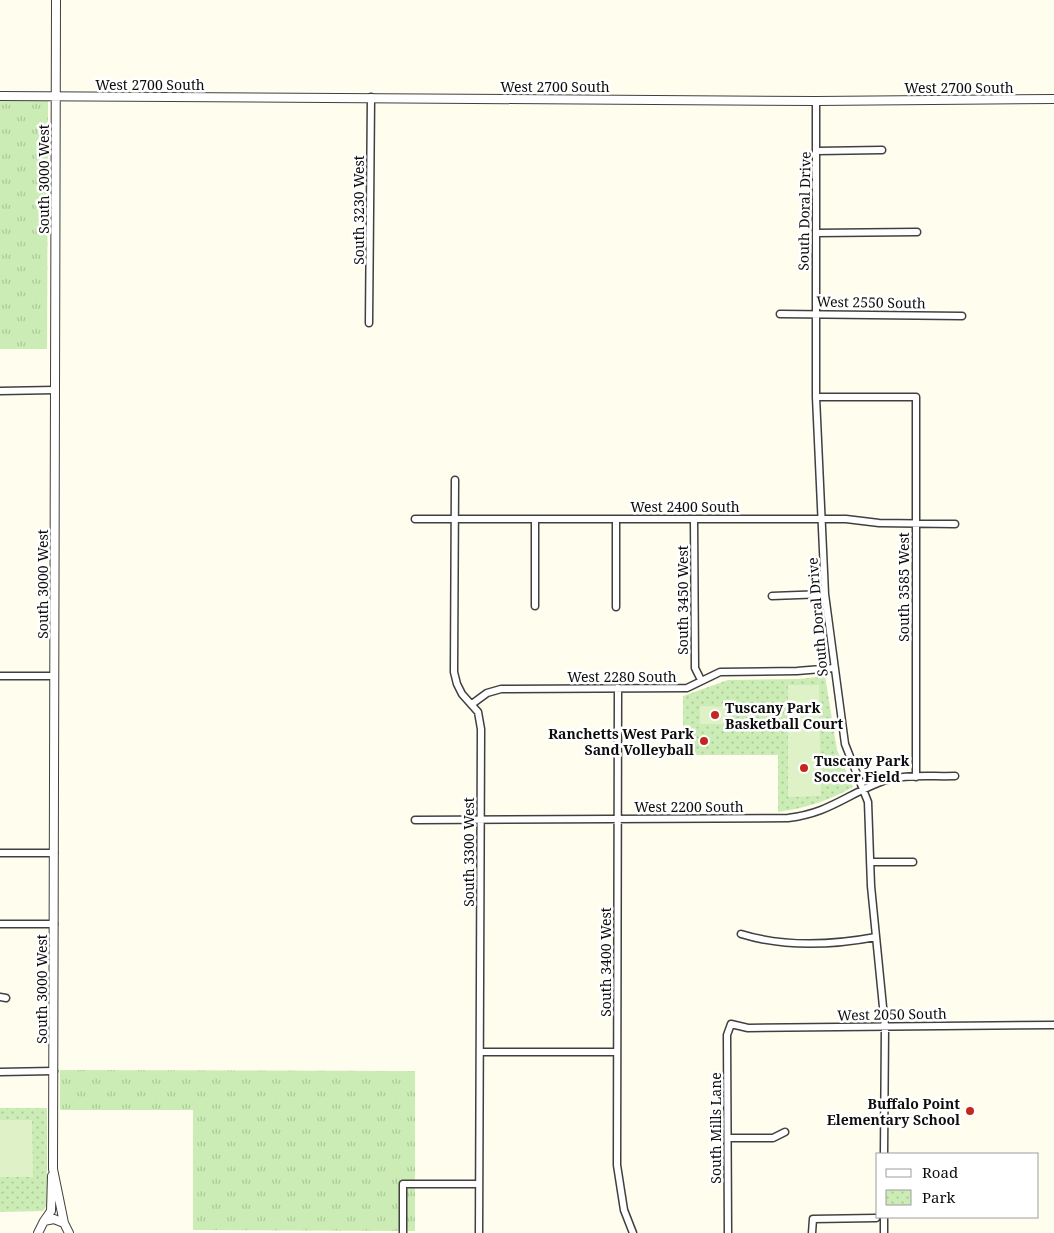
<svg xmlns="http://www.w3.org/2000/svg" width="1054" height="1233" viewBox="0 0 1054 1233" font-family="'Noto Serif',serif">
	<style>
		.grass { fill: url(#grass-tufts) }
		.park { fill: url(#park-dots) }
		.pitch { fill: #dff2c7 }
		.lines { fill: none; stroke-linecap: round; stroke-linejoin: round }
		.minor-casing { stroke: #404040; stroke-width: 9 }
		.tertiary-casing { stroke: #404040; stroke-width: 10 }
		.minor { stroke: #fff; stroke-width: 6 }
		.tertiary { stroke: #fff; stroke-width: 8 }
		.poi-dot { fill: #c5261d; stroke: #fff; stroke-width: 2 }
		.labels { text-anchor: middle; dominant-baseline: central; stroke-width: 5; stroke-linejoin: round; paint-order: stroke }
		.street-label { font-size: 14px; fill: #0d0d0d; stroke: #fff }
		.poi-label { font-size: 14px; font-weight: bold; fill: #0d0d0d; stroke: #fff; text-anchor: start }
	</style>
	<defs>
		<pattern id="grass-tufts" width="24" height="20" patternUnits="userSpaceOnUse" patternTransform="scale(1.25)"><rect width="24" height="20" fill="#cbecb4"/><path d="M3 7l-1-3M5 7V3M7 7l1-3M15 17l-1-3M17 17v-4M19 17l1-3" fill="none" stroke="#adc99a"/></pattern>
		<pattern id="park-dots" width="8" height="8" patternUnits="userSpaceOnUse" patternTransform="scale(1.25)"><rect width="8" height="8" fill="#cbecb4"/><path d="M2 2h.1M6 6h.1" fill="none" stroke="#adc99a" stroke-width="1.8" stroke-linecap="round"/></pattern>
	</defs>
	<rect width="100%" height="100%" fill="#fffded"/>
	<!-- grass -->
	<path class="grass" d="M0,101H48L47,349H0Z
		M60,1070L415,1071V1231L193,1230V1110H60Z"/>
	<!-- park -->
	<path class="park" d="M825,676L837,750L853,787C828,801 806,808 778,812V755H688V732H625V729H683V696L728,680L799,679Z
		M0,1108H47V1205L43,1211L0,1212Z"/>
	<!-- pitch -->
	<path class="pitch" d="M788,685H819L821,796L788,797Z
		M700,706L730,707V724H700Z
		M0,1120H32L33,1177H0Z"/>
	<g class="lines">
		<!-- minor casing -->
		<g class="minor-casing">
			<path id="minor" d="M816,101V397L825,594L845,744L868,802L871,886L885,1027L884,1154
				M817,151L882,150
				M816,233L917,232
				M780,314L962,316
				M369,323L371,97
				M0,391L55,390
				M816,397H916V777
				M455,480L454,672L457,684L462,694L478,712L481,729L479,1233
				M415,519H846L879,523L955,524
				M694,519L695,668L701,680
				M772,596L825,594
				M535,606V519
				M616,607V519
				M0,676H54
				M618,688L617,1165L624,1210L633,1233
				M472,704L487,693L501,689L687,688L720,672L797,671L834,668
				M415,820L788,818C828,813 843,797 878,783C901,773 930,777 955,776
				M0,853H54
				M870,862H913
				M0,924H54
				M741,934C783,947 833,945 876,937
				M0,997L6,998
				M480,1052H617
				M0,1072L54,1071
				M728,1138H773L785,1132
				M884,1217V1233
				M403,1233V1184H479
				M728,1233L727,1035L731,1024L748,1028L1054,1025
				M812,1233L813,1219L876,1218"/>
		</g>
		<!-- tertiary casing -->
		<g class="tertiary-casing">
			<path id="tertiary" d="M56,0L53,1169L64,1223
				M0,96L816,101L1054,99
				M44,1221L51,1211L52,1176
				M38,1233L44,1221L54,1219L64,1223L69,1233"/>
		</g>
		<!-- minor -->
		<use href="#minor" class="minor"/>
		<!-- tertiary -->
		<use href="#tertiary" class="tertiary"/>
	</g>
	<!-- markers -->
	<g class="poi-dot">
		<circle cx="715" cy="715" r="5"/>
		<circle cx="704" cy="741" r="5"/>
		<circle cx="804" cy="768" r="5"/>
		<circle cx="970" cy="1111" r="5"/>
	</g>
	<g class="labels">
		<!-- street labels -->
		<g class="street-label">
			<text x="150" y="84">West 2700 South</text>
			<text x="555" y="86">West 2700 South</text>
			<text x="959" y="87">West 2700 South</text>
			<text transform="translate(43 179) rotate(-90)">South 3000 West</text>
			<text transform="translate(358 210) rotate(-90)">South 3230 West</text>
			<text transform="translate(804 211) rotate(-89)">South Doral Drive</text>
			<text transform="translate(871 302) rotate(1)">West 2550 South</text>
			<text x="685" y="506">West 2400 South</text>
			<text transform="translate(42 584) rotate(-90)">South 3000 West</text>
			<text transform="translate(903 587) rotate(-90)">South 3585 West</text>
			<text transform="translate(682 600) rotate(-90)">South 3450 West</text>
			<text transform="translate(817 617) rotate(-95)">South Doral Drive</text>
			<text x="622" y="676">West 2280 South</text>
			<text x="689" y="806">West 2200 South</text>
			<text transform="translate(468 852) rotate(-90)">South 3300 West</text>
			<text transform="translate(605 962) rotate(-90)">South 3400 West</text>
			<text transform="translate(41 989) rotate(-90)">South 3000 West</text>
			<text transform="translate(892 1014) rotate(-1)">West 2050 South</text>
			<text transform="translate(715 1128) rotate(-90)">South Mills Lane</text>
		</g>
		<!-- poi labels -->
		<g class="poi-label">
			<text x="725" y="707">Tuscany Park<tspan x="725" dy="16">Basketball Court</tspan></text>
			<text x="694" y="733" text-anchor="end">Ranchetts West Park<tspan x="694" dy="16">Sand Volleyball</tspan></text>
			<text x="814" y="760">Tuscany Park<tspan x="814" dy="16">Soccer Field</tspan></text>
			<text x="960" y="1103" text-anchor="end">Buffalo Point<tspan x="960" dy="16">Elementary School</tspan></text>
		</g>
	</g>
	<!-- legend -->
	<rect x="876" y="1153" width="162" height="65" fill="#ffffff" stroke="#9e9e9e"/>
	<rect x="886" y="1169" width="25" height="8" fill="#ffffff" stroke="#9e9e9e"/>
	<text x="922" y="1178" font-size="15" fill="#0d0d0d">Road</text>
	<rect x="886" y="1190" width="25" height="15" fill="url(#park-dots)" stroke="#9e9e9e"/>
	<text x="922" y="1203" font-size="15" fill="#0d0d0d">Park</text>
</svg>
